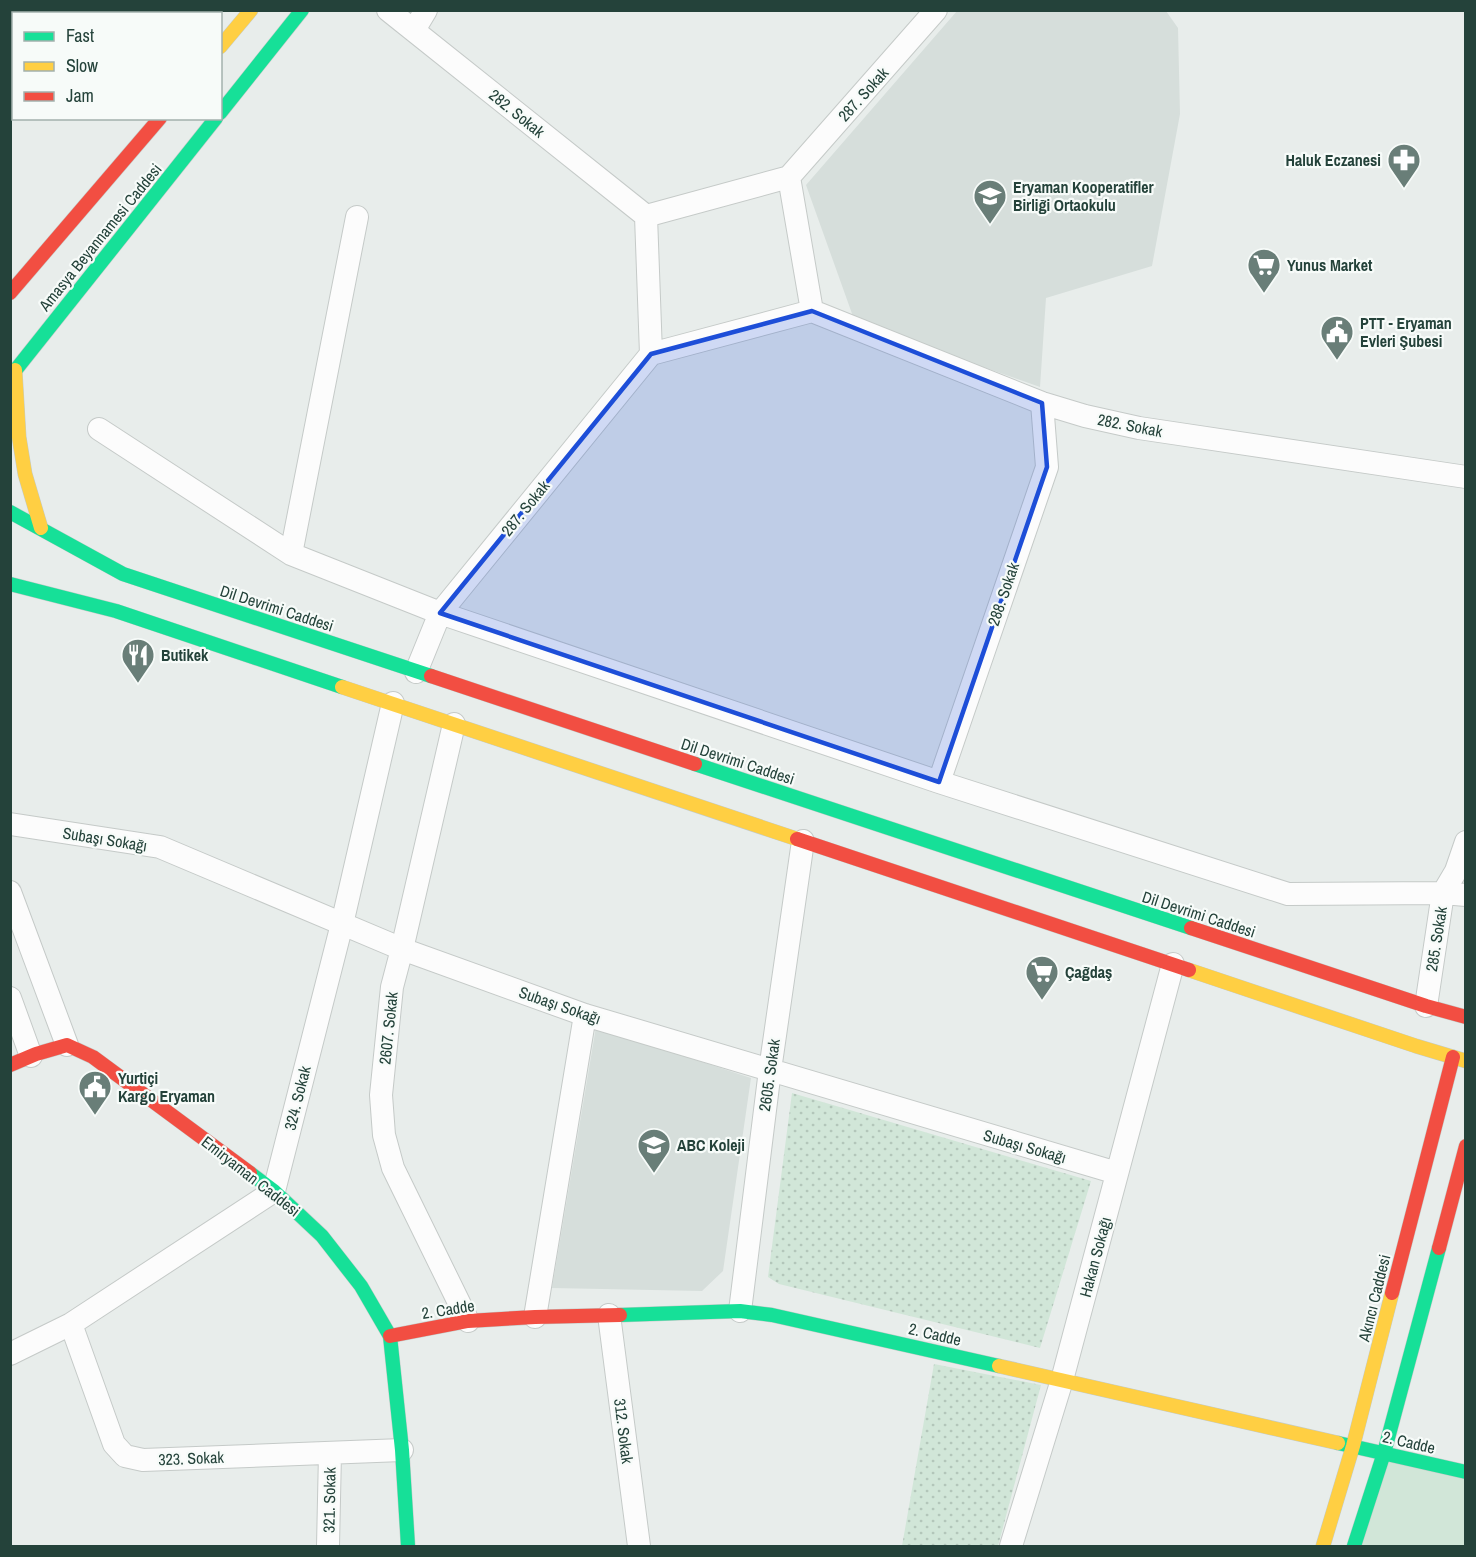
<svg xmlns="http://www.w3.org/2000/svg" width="1476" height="1557" viewBox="0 0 1476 1557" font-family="'Archivo Narrow',sans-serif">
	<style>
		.built { fill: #d6dedb }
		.green { fill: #d1e6d8 }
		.park { fill: url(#park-dots) }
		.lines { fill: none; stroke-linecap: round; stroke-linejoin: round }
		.street-casing { stroke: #c5cac8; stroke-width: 24 }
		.fast-casing { stroke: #c3cbc8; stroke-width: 15 }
		.slow-casing { stroke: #c3cbc8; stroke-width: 15 }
		.jam-casing { stroke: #c3cbc8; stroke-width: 15 }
		.street { stroke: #fcfcfc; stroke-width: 22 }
		.fast { stroke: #16e098; stroke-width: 14 }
		.slow { stroke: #ffcf43; stroke-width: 14 }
		.jam { stroke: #f24e42; stroke-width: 14 }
		.marked { fill: #1d4ed8; fill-opacity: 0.2; stroke: #1d4ed8; stroke-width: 4.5; stroke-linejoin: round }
		.labels { text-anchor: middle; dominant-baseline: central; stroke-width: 4.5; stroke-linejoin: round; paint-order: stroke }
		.street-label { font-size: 16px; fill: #24423a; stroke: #f7fbf9 }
		.poi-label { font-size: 16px; font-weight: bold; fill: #24423a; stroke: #f7fbf9; text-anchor: start }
	</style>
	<defs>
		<pattern id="park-dots" width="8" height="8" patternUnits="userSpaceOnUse" patternTransform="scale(1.5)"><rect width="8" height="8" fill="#d1e6d8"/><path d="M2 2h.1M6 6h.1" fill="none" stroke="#b3c6ba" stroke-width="1.8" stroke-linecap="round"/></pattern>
	</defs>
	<rect width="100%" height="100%" fill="#e8edeb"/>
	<!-- built -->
	<path class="built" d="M957,11H1166L1178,28L1180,114L1152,266L1046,298L1040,387L855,322L806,185Z
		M596,1027L751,1078L723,1271L702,1291L552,1288Z"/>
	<!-- green -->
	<path class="green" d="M1384,1453L1465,1472V1546H1348Z"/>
	<!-- park -->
	<path class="park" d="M792,1093L1091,1181L1040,1348L779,1284L768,1277Z
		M934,1364L1041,1385L998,1546H902Z"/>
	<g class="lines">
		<!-- street casing -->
		<g class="street-casing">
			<path id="street" d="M388,10L646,216
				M414,30L426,10
				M789,177L936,10
				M812,311L1042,403L1085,416L1139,428L1466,477
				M651,354L812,311L789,177
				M651,354L646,216L789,177
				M99,429L291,554L440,613L939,782L1288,894L1443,893L1466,895
				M291,554L357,217
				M416,672L440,613L651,354
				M454,724L402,949L392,987L381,1095L384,1135L393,1168L468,1321
				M939,782L1047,467L1042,403
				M10,824L160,847L402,949L585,1015L1117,1173
				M10,892L67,1045
				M10,998L31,1056
				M1426,1006L1443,893L1456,871L1466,842
				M740,1311L770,1070L803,841
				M609,1315L639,1546
				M535,1317L585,1015
				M71,1324L114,1444L125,1456L143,1460L402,1450
				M10,1354L71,1324L274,1191L342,924L393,703
				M328,1546L330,1453
				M1011,1546L1062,1380L1173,964"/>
		</g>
		<!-- fast casing -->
		<g class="fast-casing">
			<path id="fast" d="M220,113L302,10
				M10,377L216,118
				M10,512L123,574L431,676
				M10,584L116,611L342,687
				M695,764L1191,928
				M250,1173L274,1191L322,1236L361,1286L390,1336L402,1450L408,1546
				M620,1315L740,1311L772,1315L999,1366
				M1338,1443L1466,1472
				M1354,1546L1384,1453L1439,1248"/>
		</g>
		<!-- slow casing -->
		<g class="slow-casing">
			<path id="slow" d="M220,47L251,10
				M15,370L19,437L25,474L41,528
				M342,687L797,839
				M1189,970L1416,1046L1466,1061
				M999,1366L1338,1443
				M1323,1546L1353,1446L1392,1293"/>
		</g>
		<!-- jam casing -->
		<g class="jam-casing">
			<path id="jam" d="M10,293L160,118
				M431,676L695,764
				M797,839L1189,970
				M1191,928L1426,1006L1466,1017
				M10,1065L36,1054L67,1045L93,1057L250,1173
				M1439,1248L1466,1146
				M1392,1293L1453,1057
				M390,1336L468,1321L535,1317L620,1315"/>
		</g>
		<!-- street -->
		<use href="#street" class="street"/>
		<!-- fast -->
		<use href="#fast" class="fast"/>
		<!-- slow -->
		<use href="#slow" class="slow"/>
		<!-- jam -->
		<use href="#jam" class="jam"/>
	</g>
	<!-- marked area -->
	<path class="marked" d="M812,311L1042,403L1047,467L939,782L440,613L651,354Z"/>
	<!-- icons -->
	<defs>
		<g id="pharmacy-pin" transform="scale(1.725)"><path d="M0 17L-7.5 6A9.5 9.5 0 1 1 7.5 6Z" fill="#697e78" stroke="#f7fbf9"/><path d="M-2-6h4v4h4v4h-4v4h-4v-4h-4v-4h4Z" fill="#fff"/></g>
		<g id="school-pin" transform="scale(1.725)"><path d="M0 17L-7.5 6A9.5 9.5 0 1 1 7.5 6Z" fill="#697e78" stroke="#f7fbf9"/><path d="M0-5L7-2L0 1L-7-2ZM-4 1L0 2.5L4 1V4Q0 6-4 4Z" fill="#fff"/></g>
		<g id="supermarket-pin" transform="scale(1.725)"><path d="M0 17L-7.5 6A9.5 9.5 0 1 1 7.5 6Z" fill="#697e78" stroke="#f7fbf9"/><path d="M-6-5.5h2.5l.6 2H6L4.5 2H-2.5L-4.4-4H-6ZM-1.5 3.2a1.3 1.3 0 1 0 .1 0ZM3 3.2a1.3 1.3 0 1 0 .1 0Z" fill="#fff"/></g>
		<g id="civic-pin" transform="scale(1.725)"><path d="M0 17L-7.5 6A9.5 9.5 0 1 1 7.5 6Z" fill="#697e78" stroke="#f7fbf9"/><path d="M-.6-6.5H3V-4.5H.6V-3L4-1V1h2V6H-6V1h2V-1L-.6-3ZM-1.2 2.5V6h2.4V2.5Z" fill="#fff"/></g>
		<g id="restaurant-pin" transform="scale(1.725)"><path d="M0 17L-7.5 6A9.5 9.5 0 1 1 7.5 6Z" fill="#697e78" stroke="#f7fbf9"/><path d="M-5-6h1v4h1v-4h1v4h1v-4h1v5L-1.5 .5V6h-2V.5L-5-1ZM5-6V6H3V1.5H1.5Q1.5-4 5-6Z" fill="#fff"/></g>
	</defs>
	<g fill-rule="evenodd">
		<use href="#pharmacy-pin" x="1404" y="160"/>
		<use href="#school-pin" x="990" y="196"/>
		<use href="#supermarket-pin" x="1264" y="265"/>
		<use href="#civic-pin" x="1337" y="332"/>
		<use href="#restaurant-pin" x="138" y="655"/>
		<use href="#supermarket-pin" x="1042" y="972"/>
		<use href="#civic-pin" x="95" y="1087"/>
		<use href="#school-pin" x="654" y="1145"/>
	</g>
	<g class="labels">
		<!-- street labels -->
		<g class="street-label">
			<text transform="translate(863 94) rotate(-48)">287. Sokak</text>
			<text transform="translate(517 113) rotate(39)">282. Sokak</text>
			<text transform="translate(100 237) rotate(-51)">Amasya Beyannamesi Caddesi</text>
			<text transform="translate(1130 425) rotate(11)">282. Sokak</text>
			<text transform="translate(525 508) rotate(-51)">287. Sokak</text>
			<text transform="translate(1003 594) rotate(-71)">288. Sokak</text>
			<text transform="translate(277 608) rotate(18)">Dil Devrimi Caddesi</text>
			<text transform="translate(738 761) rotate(18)">Dil Devrimi Caddesi</text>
			<text transform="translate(105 839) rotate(9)">Subaşı Sokağı</text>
			<text transform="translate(1199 914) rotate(18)">Dil Devrimi Caddesi</text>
			<text transform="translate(1436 939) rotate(-81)">285. Sokak</text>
			<text transform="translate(560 1005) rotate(19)">Subaşı Sokağı</text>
			<text transform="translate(388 1028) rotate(-84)">2607. Sokak</text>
			<text transform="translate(769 1075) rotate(-82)">2605. Sokak</text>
			<text transform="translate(297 1098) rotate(-76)">324. Sokak</text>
			<text transform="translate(1025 1146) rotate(16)">Subaşı Sokağı</text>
			<text transform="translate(251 1176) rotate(38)">Emiryaman Caddesi</text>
			<text transform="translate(1095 1257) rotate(-75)">Hakan Sokağı</text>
			<text transform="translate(1374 1298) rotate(-76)">Akıncı Caddesi</text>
			<text transform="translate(448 1309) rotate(-9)">2. Cadde</text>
			<text transform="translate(935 1334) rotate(13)">2. Cadde</text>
			<text transform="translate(624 1431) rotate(83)">312. Sokak</text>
			<text transform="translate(1409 1442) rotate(13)">2. Cadde</text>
			<text transform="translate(191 1458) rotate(-2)">323. Sokak</text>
			<text transform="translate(329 1500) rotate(-89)">321. Sokak</text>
		</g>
		<!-- poi labels -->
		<g class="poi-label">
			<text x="1381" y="160" text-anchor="end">Haluk Eczanesi</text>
			<text x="1013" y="187">Eryaman Kooperatifler<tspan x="1013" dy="18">Birliği Ortaokulu</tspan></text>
			<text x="1287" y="265">Yunus Market</text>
			<text x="1360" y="323">PTT - Eryaman<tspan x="1360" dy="18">Evleri Şubesi</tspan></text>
			<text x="161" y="655">Butikek</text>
			<text x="1065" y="972">Çağdaş</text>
			<text x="118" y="1078">Yurtiçi<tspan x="118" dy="18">Kargo Eryaman</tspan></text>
			<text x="677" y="1145">ABC Koleji</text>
		</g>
	</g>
	<!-- border -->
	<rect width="1476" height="1557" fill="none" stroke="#24423a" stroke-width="24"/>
	<!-- legend -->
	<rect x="12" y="12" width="210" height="108" fill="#f7fbf9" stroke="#a3b1ad" stroke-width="1.5"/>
	<rect x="24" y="32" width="30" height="9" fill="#16e098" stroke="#a3b1ad" stroke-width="1.5"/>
	<text x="66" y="42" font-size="18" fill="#24423a">Fast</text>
	<rect x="24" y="62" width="30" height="9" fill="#ffcf43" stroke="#a3b1ad" stroke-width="1.5"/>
	<text x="66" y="72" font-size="18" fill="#24423a">Slow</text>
	<rect x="24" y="92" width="30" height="9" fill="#f24e42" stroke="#a3b1ad" stroke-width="1.5"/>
	<text x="66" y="102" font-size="18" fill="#24423a">Jam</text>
</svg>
